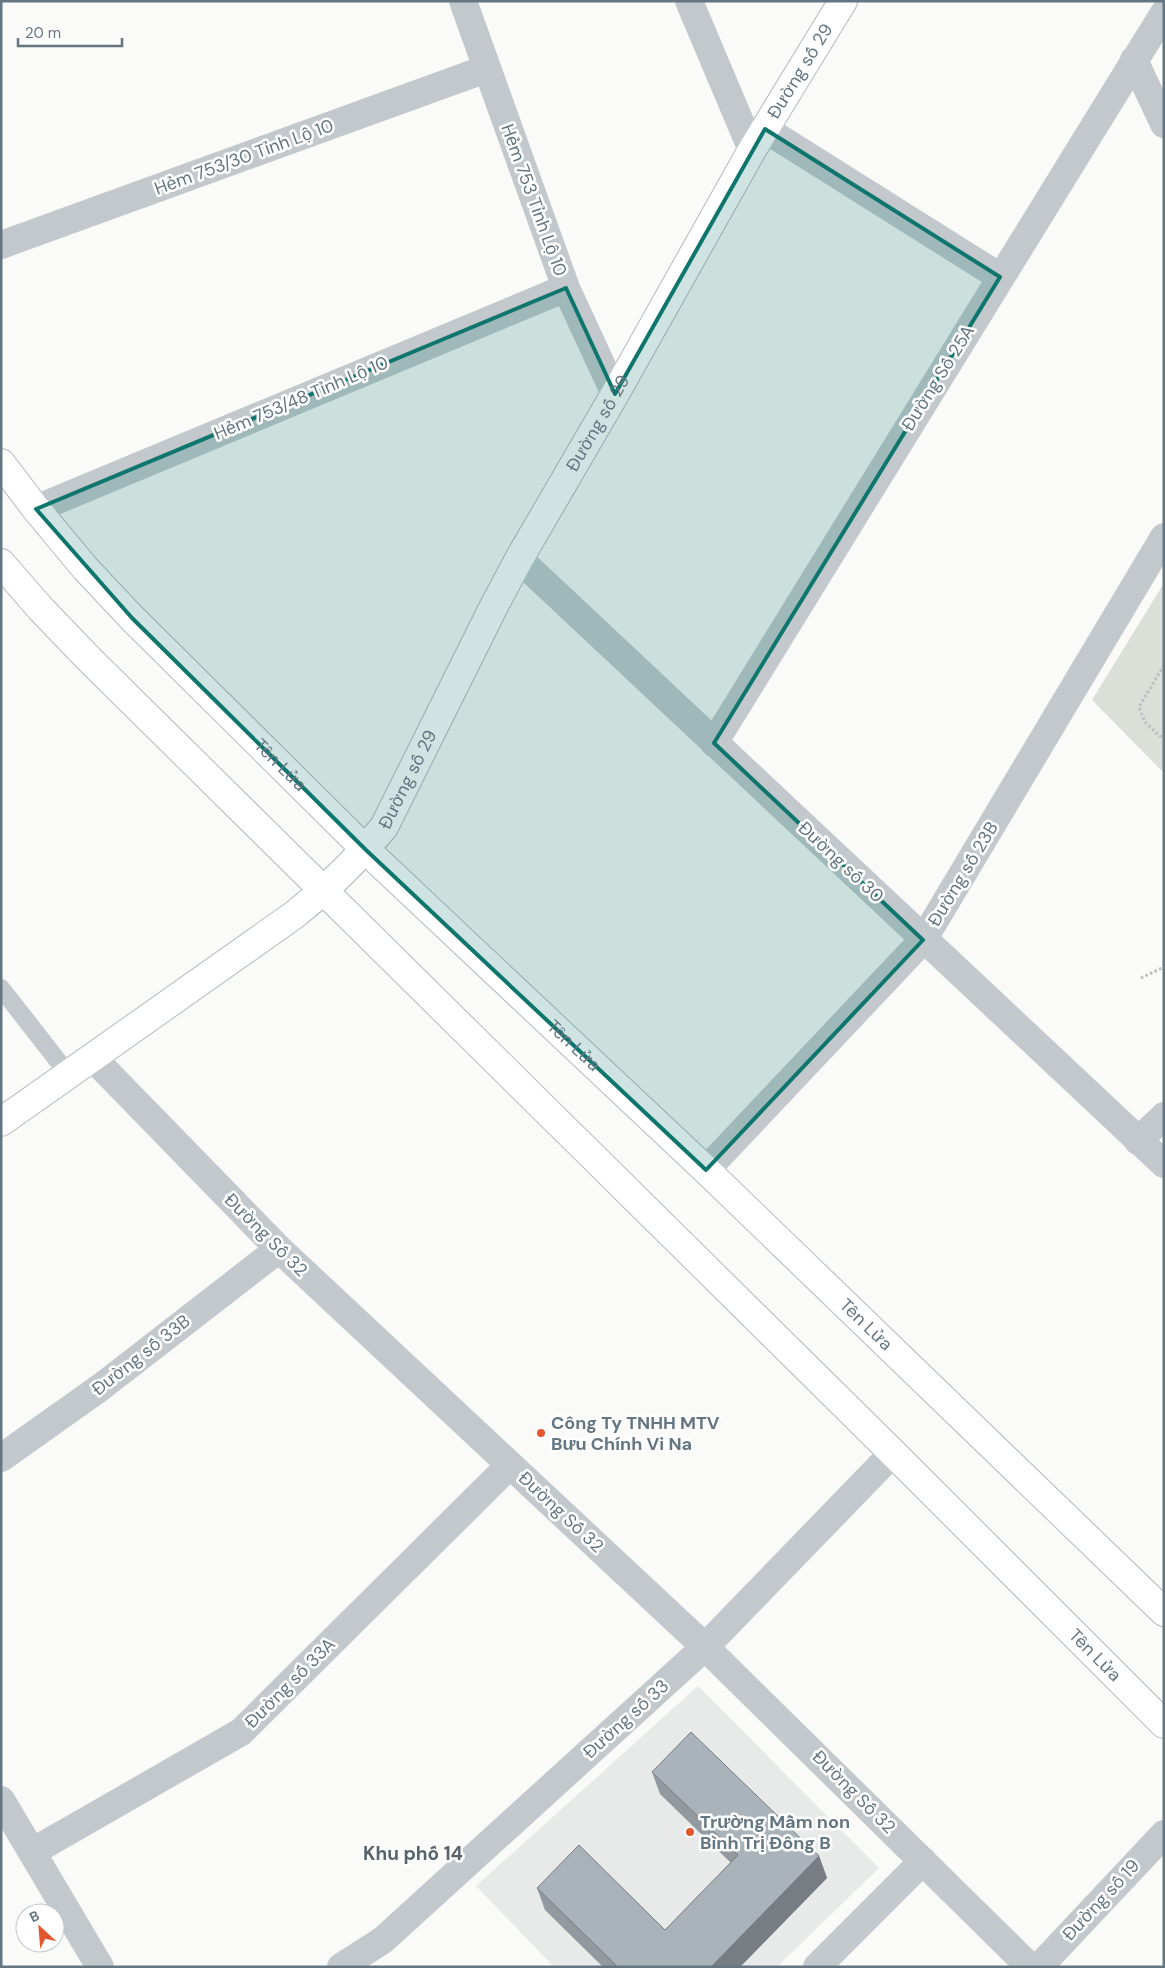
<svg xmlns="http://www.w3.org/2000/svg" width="1165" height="1968" viewBox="0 0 1165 1968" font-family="'DM Sans',sans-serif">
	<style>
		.built { fill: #e8e9e9 }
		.green { fill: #dadfd7 }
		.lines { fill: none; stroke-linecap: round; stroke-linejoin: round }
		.secondary-casing { stroke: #b3babf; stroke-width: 30 }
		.path { stroke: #bbbfc2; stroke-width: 3; stroke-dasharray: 2.5 2.5; stroke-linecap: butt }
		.lane { stroke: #c3c8cc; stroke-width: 18 }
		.street { stroke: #c3c8cc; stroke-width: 28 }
		.secondary { stroke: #fff; stroke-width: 28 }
		.wall { fill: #929a9f }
		.shaded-wall { fill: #777d82 }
		.building { fill: #aab3b9; stroke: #777d82 }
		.marked { fill: #0f766e; fill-opacity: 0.2; stroke: #0f766e; stroke-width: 4; stroke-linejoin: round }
		.poi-dot { fill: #e4572e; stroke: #fff; stroke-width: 2 }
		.labels { text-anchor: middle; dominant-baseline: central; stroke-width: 5; stroke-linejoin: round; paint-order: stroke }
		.street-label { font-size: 18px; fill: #657683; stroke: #fff }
		.poi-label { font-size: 18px; font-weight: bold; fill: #657683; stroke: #fff; text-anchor: start }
		.neighbourhood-label { font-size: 19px; font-weight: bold; fill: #57646e; stroke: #fff }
	</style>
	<rect width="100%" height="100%" fill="#fafaf8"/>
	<!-- built -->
	<path class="built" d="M698,1686L879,1868L777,1967H554L476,1886Z"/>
	<!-- green -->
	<path class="green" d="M1164,583V773L1092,700Z"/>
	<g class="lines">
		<!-- secondary casing -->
		<g class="secondary-casing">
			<g id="secondary">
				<path id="s1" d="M1,463L36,509L85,568L132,618L366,850L706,1170L1164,1612"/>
				<path id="s2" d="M1,563L40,608L89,659L893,1453L1164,1724"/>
				<path id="s3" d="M1,1122L294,915C327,889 357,860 384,827L494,606L519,559L615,394L752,150L843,1"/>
			</g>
		</g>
		<!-- path -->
		<path class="path" d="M1164,665L1139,707L1145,722L1164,740
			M1141,978L1164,967"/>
		<!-- lane -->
		<path class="lane" d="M1,988L69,1075"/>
		<!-- street -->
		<path class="street" d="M463,1L566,288L615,394
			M689,1L752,150
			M1134,60L1164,124
			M765,129L1000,277
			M1,245L486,69
			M36,509L566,288
			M519,559L1164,1164
			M714,743L1164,13
			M93,1058L279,1249L705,1647L1030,1967
			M1138,1141L1164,1116
			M706,1170L923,940L1164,537
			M1,1458L101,1387L279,1249
			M1,1800L100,1967
			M32,1852L241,1732L510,1465
			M341,1967L383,1940L705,1647L893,1453
			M817,1967L923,1861
			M1039,1967L1164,1834"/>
		<!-- secondary -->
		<use href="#secondary" class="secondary"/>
	</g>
	<!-- wall -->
	<path class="wall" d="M652,1772L819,1856L827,1878L740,1967H603L545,1910L537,1888L665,1930L731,1863L660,1794Z"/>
	<!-- shaded-wall -->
	<path class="shaded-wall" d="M819,1856L827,1878L740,1967H711Z"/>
	<!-- building -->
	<path class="building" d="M691,1732L819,1856L711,1967H618L537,1888L579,1845L665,1930L738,1855L652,1772Z"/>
	<!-- marked area -->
	<path class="marked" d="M765,129L1000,277L714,743L923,940L706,1170L366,850L132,618L36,509L566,288L615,394Z"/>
	<!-- markers -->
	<g class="poi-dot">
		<circle cx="541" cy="1433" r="5"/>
		<circle cx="690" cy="1832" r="5"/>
	</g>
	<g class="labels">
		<!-- street labels -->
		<g class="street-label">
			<text stroke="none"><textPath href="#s3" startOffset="1348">Đường số 29</textPath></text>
			<text transform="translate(244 157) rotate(-20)">Hẻm 753/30 Tỉnh Lộ 10</text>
			<text transform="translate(534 200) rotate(70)">Hẻm 753 Tỉnh Lộ 10</text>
			<text transform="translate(938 378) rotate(-58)">Đường Số 25A</text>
			<text transform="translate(301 398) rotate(-23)">Hẻm 753/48 Tỉnh Lộ 10</text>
			<text stroke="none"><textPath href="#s3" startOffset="942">Đường số 29</textPath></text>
			<text stroke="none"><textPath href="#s1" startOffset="412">Tên Lửa</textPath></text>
			<text stroke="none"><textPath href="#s3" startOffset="538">Đường số 29</textPath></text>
			<text transform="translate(841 862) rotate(43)">Đường số 30</text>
			<text transform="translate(963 874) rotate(-59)">Đường số 23B</text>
			<text stroke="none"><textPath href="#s1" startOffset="818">Tên Lửa</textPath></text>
			<text transform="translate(266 1235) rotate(45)">Đường Số 32</text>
			<text stroke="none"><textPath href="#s1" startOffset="1222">Tên Lửa</textPath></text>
			<text transform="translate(141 1355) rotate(-38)">Đường số 33B</text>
			<text transform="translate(561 1512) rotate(43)">Đường Số 32</text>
			<text stroke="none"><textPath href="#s2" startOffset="1546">Tên Lửa</textPath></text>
			<text transform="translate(290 1683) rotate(-45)">Đường số 33A</text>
			<text transform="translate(626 1719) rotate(-42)">Đường số 33</text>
			<text transform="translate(854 1792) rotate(45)">Đường Số 32</text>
			<text transform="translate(1101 1900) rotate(-47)">Đường số 19</text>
		</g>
		<!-- poi labels -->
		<g class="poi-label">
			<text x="551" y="1423">Công Ty TNHH MTV<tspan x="551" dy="21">Bưu Chính Vi Na</tspan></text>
			<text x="700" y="1822">Trường Mầm non<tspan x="700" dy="21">Bình Trị Đông B</tspan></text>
		</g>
		<!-- neighbourhood labels -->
		<g class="neighbourhood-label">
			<text x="413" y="1853">Khu phố 14</text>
		</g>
	</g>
	<!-- border -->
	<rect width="1165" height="1968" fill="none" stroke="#657683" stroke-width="5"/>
	<!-- north arrow -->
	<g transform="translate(40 1928) rotate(334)"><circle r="24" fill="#ffffff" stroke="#c1c8cd"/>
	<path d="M0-4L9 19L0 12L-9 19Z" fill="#e4572e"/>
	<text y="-8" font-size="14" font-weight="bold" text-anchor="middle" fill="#657683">B</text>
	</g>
	<!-- scale -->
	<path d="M18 38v8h104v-8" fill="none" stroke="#657683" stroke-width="2.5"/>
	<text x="25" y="38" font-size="15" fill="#657683" stroke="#ffffff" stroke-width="4" paint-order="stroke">20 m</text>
</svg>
